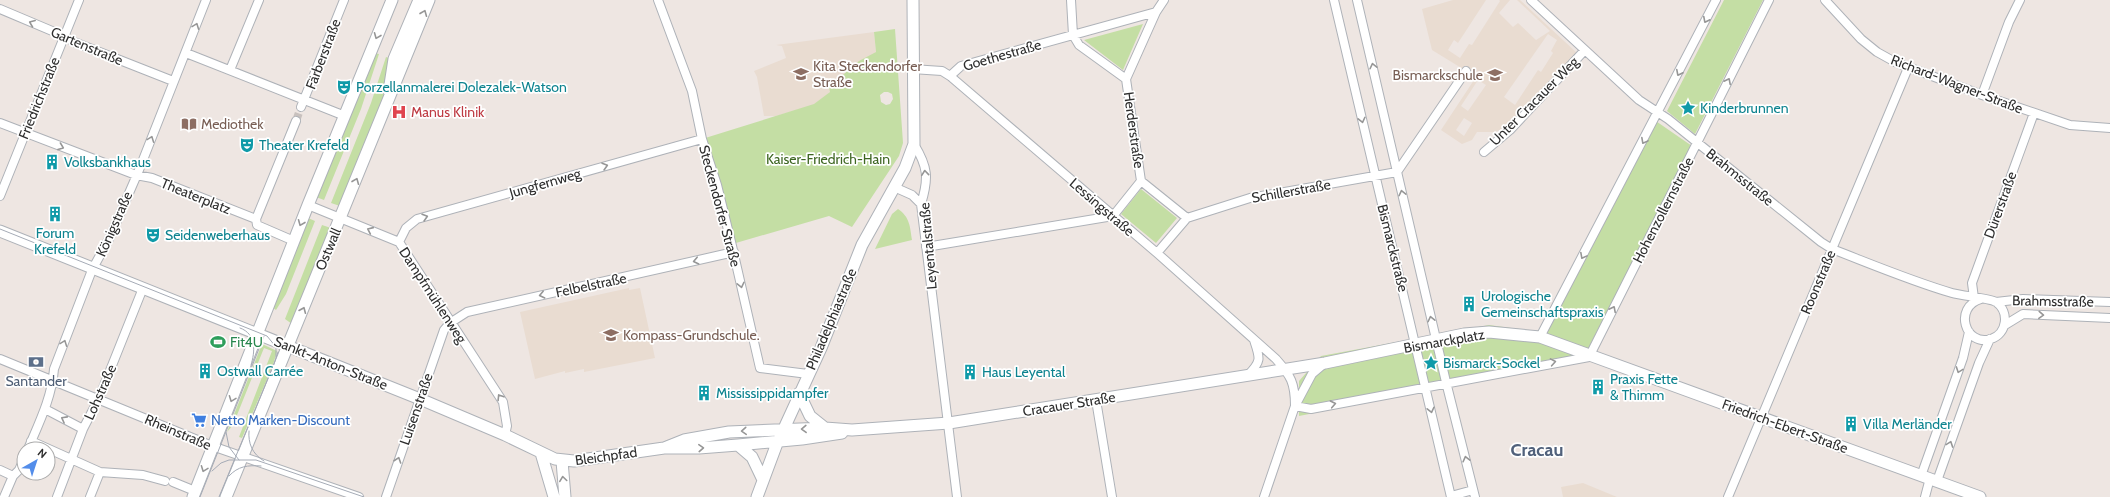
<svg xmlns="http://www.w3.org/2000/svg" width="2110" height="497" viewBox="0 0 2110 497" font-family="Cabin,sans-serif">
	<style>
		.education { fill: #e9dcd1; fill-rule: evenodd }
		.green { fill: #c4dea4; fill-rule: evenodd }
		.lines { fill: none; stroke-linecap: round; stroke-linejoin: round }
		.street-tunnel { stroke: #c8c1be; stroke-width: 8; stroke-dasharray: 8 4; stroke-linecap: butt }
		.street-casing { stroke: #aeb2b8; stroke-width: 10 }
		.secondary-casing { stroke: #aeb2b8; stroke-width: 13 }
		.street { stroke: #fff; stroke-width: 8 }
		.secondary { stroke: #fff; stroke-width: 11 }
		.tram { stroke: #a5abb6; stroke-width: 1 }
		.oneway { stroke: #969696 }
		.labels { text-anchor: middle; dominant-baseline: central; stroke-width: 3.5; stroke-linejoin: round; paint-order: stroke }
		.street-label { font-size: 14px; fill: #2e2e2e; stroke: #fff }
		.education-label { font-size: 14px; fill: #785e54; stroke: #fff; text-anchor: start }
		.culture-label { font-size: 14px; fill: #0d838f; stroke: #fff; text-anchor: start }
		.health-label { font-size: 14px; fill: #be3a42; stroke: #fff; text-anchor: start }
		.park-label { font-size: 14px; fill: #3e6622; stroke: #fff }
		.leisure-label { font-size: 14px; fill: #27864d; stroke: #fff; text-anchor: start }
		.service-label { font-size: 14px; fill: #4e5e75; stroke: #fff }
		.shop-label { font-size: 14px; fill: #366cbe; stroke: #fff; text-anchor: start }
		.district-label { font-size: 18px; font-weight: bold; fill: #51617b; stroke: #fff }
	</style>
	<rect width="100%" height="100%" fill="#eee6e2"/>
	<!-- education -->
	<path class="education" d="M1453,0H1486L1458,43L1454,40L1448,50L1460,58L1469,44L1472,45L1500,1L1499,0H1510L1499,13L1513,27L1518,23L1536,40L1550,31L1517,0H1520L1578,54L1504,129L1494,132H1477L1472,140L1462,144L1441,130L1476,77L1432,50L1422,9ZM1548,34L1557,40L1551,51L1553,53L1541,72L1538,70L1515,105L1504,97ZM1478,80L1486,85L1468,111L1461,106ZM1464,118L1472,123L1464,136L1456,130Z
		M874,32L876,52L830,87V92L817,104L776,116H764L757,77L754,71L786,58L782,46L776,45Z
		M629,288V290L640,288L655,358L584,372V369L565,373V371L535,379L520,312Z
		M1583,483L1617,497H1563L1561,487Z"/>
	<!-- green -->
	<path class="green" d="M1724,0H1763L1695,134L1667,111Z
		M1143,24L1123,70L1084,40Z
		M895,29L903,143L899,156L852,227L829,216L729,245L702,139L814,104L830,92L829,87L859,61L876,52L874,32ZM884,92H888L892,94L893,99L890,104L886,105L881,102L880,95Z
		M374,53L379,54L361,109L324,200L316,197Z
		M386,57L391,59L384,96L340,206L331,203L371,103Z
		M1650,117L1692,146L1590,345L1586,362L1456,385L1299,416V381L1321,356L1489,325L1542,332Z
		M1141,189L1177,218L1156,243L1121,214Z
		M898,209C910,217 910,227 912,240L875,249L892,214Z
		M308,218L315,221L286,294L276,310L272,307Z
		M322,225L331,228L292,324L285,319Z
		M262,344L277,351L273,365L242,438L239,437L272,351L264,348L233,425L227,432Z"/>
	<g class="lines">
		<!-- street-tunnel -->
		<path class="street-tunnel" d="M296,121L301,107"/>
		<!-- street casing -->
		<g class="street-casing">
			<path id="street" d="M658,0L692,91L702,139L717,185L732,246L760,368L808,374
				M1071,0L1073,35L1079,45L1126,79
				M1334,0L1451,497
				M1357,0L1446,382L1475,497
				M1531,0L1639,100L1668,119L1821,242L1832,249C1871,264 1911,281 1952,293C1963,296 1989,298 1996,302C2010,312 2007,334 1991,339C1965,347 1953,307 1981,299
				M1825,0L1861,39L1877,52L1895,62L1982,95L2070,125L2110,128
				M0,9L64,36L74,42L173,81
				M186,53L345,116
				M912,69L942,71L950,76L1157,253L1276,359C1291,376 1295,383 1295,406
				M230,70L259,0
				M950,76L961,66L1156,12
				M1126,79L1141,181
				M1126,79L1156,12L1164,0
				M1982,95L2009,22L2020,0
				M301,107L344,0
				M0,123L136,175L152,178L256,219
				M914,144C928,167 929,178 921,204L957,497
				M1484,152L1510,130L1584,51
				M894,187L912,195L921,204
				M0,196L79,0
				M308,205L399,242L503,402L507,426L505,435
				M1187,218L1250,198L1397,172L1466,71
				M294,241L257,225L256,219L296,121
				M399,242L406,228L417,219L702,139
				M926,247L1113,216L1141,181L1187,218L1157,253
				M1974,298L1972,283L2034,113
				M1996,302L2023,299L2110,302
				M2005,325L2023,314L2110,318
				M1540,337L1716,0
				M0,359L212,446L359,497
				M1248,375C1262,361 1260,358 1254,340
				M1096,400L1112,497
				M1295,406L1311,409L1589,357L1769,0
				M45,409L83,429
				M31,441L100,472
				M28,449C39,423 52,397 54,369L92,270L110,237L139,170L206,0
				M0,470L13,476
				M1921,476L1963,358L1969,332
				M1937,481L1979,363L1990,339
				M173,482L195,491
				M1451,496L1473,490
				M4,497L13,476L19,470L24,459
				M57,497L83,429L99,398L143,288
				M90,497L100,472L143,475L165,481
				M386,497L444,330L450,323L467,312L734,252
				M1264,497L1295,406L1312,374L1325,363
				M1728,497L1908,68
				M1925,497L1930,478"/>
		</g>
		<!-- secondary casing -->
		<g class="secondary-casing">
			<path id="secondary" d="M389,91L394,59L419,0
				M0,231L420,399L505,435L555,459L574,461L664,448H699L738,445L802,439L842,433
				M799,393L810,416L825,428
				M738,445L752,457L763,480
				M664,448L684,440L729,432L825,428L852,430L949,423L1325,363L1464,334L1489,332L1540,337L1980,497
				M541,453L554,497
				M562,461L565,497
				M193,497L308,205L392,0
				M226,497L429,0
				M757,497L776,446L821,348L862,245L905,168L914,144L913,0"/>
		</g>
		<!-- street -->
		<use href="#street" class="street"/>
		<!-- secondary -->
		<use href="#secondary" class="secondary"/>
		<!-- tram -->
		<path class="tram" d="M0,229L267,336L276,347V357
			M240,328C257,334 255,352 251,365
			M249,431C248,443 252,454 264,461
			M226,432L229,447L239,460
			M212,471L221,463L229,460H256L364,497
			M229,476C238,466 248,465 261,466
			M200,497L264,336
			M219,497L274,364L278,352"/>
	</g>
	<!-- one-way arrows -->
	<defs><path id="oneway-chevron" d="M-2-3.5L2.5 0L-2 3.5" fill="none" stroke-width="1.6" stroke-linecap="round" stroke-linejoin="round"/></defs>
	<g class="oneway">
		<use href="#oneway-chevron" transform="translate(424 13) rotate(-68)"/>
		<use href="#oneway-chevron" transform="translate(1706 20) rotate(117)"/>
		<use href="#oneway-chevron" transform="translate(32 23) rotate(-158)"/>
		<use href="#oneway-chevron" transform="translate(196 26) rotate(-69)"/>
		<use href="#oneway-chevron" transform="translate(377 36) rotate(112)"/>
		<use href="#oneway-chevron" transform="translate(1373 66) rotate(-103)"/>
		<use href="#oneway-chevron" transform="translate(1679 73) rotate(117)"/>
		<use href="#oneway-chevron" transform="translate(1728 81) rotate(-63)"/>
		<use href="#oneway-chevron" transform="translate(1362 120) rotate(77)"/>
		<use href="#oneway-chevron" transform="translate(151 139) rotate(-69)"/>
		<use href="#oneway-chevron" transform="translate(1644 141) rotate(118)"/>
		<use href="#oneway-chevron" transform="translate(61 147) rotate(21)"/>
		<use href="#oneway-chevron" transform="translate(605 166) rotate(-16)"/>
		<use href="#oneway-chevron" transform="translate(925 173) rotate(-96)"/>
		<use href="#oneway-chevron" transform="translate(356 181) rotate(-68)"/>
		<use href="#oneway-chevron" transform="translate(1402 193) rotate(-103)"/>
		<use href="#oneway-chevron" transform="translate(425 217) rotate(-16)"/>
		<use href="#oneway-chevron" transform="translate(301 223) rotate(112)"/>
		<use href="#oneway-chevron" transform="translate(370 230) rotate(-156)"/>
		<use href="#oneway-chevron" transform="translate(1583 256) rotate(118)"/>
		<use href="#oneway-chevron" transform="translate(696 261) rotate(167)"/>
		<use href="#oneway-chevron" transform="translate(741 285) rotate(77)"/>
		<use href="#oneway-chevron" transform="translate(542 295) rotate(167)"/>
		<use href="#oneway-chevron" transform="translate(1613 309) rotate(-63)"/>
		<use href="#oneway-chevron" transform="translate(303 310) rotate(-67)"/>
		<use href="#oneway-chevron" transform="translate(2041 315) rotate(3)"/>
		<use href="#oneway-chevron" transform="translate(1431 319) rotate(-103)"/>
		<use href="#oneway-chevron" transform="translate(64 343) rotate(-69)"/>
		<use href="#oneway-chevron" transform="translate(1553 362) rotate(-10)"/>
		<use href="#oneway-chevron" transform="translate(1959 370) rotate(110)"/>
		<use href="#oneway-chevron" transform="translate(500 397) rotate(-122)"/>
		<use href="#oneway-chevron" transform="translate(232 399) rotate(111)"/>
		<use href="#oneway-chevron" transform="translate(1333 404) rotate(-11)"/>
		<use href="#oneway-chevron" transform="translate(1431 410) rotate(77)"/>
		<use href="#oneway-chevron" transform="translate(64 419) rotate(-152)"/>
		<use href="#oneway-chevron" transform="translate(804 429) rotate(178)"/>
		<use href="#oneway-chevron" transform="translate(744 431) rotate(176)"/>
		<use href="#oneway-chevron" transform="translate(1950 444) rotate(-70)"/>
		<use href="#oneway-chevron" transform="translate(701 448) rotate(-3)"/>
		<use href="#oneway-chevron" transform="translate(1466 459) rotate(-104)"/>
		<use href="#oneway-chevron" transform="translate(398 460) rotate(-71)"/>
		<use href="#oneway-chevron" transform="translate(204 469) rotate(111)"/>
		<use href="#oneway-chevron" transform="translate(563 479) rotate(-98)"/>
	</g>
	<!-- icons -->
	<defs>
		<g id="school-bare" transform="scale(1.2)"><path d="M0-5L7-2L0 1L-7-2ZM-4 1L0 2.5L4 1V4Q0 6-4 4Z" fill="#8d6e63" stroke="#fff" stroke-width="2.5" paint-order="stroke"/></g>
		<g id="theatre-bare" transform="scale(1.2)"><path d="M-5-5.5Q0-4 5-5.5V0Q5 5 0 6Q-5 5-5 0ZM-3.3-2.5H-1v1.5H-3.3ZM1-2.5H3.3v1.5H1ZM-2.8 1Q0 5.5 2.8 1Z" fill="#0f9aa8" stroke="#fff" stroke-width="2.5" paint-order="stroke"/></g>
		<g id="sight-bare" transform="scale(1.2)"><path d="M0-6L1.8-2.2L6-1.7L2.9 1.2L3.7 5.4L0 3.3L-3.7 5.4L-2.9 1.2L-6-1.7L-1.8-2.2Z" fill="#0f9aa8" stroke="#fff" stroke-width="2.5" paint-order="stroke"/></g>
		<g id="hospital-bare" transform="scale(1.2)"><path d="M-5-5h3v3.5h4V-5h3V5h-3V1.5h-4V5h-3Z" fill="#e0444e" stroke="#fff" stroke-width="2.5" paint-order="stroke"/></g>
		<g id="library-bare" transform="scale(1.2)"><path d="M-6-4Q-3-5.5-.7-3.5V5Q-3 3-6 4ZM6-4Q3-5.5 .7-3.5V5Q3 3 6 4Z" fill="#8d6e63" stroke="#fff" stroke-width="2.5" paint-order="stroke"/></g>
		<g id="building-bare" transform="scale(1.2)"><path d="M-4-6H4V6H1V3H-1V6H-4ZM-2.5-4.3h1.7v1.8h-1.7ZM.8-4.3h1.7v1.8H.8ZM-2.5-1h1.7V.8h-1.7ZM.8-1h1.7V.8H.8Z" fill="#0f9aa8" stroke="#fff" stroke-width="2.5" paint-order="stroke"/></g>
		<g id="stadium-bare" transform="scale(1.2)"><path d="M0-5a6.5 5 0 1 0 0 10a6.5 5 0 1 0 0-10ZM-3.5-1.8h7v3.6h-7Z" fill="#2e9e5b" stroke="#fff" stroke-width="2.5" paint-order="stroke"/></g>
		<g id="bank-bare" transform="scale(1.2)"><path d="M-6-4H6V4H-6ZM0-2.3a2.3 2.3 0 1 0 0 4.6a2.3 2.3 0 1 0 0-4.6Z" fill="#5c6f8a" stroke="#fff" stroke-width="2.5" paint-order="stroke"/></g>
		<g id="supermarket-bare" transform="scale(1.2)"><path d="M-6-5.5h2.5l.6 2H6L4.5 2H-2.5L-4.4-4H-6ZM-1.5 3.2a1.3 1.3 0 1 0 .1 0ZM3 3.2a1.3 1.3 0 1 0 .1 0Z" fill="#3f7fe0" stroke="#fff" stroke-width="2.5" paint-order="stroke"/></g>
	</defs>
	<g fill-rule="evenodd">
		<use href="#school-bare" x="801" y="74"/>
		<use href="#school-bare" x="1495" y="75"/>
		<use href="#theatre-bare" x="344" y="87"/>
		<use href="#sight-bare" x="1688" y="108"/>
		<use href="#hospital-bare" x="399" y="112"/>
		<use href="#library-bare" x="189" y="124"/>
		<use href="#theatre-bare" x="247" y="145"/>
		<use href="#building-bare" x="52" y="162"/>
		<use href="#building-bare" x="55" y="214"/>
		<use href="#theatre-bare" x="153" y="235"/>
		<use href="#building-bare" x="1469" y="304"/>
		<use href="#school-bare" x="611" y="335"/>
		<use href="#stadium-bare" x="218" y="342"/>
		<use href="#bank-bare" x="36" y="362"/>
		<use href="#sight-bare" x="1431" y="363"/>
		<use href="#building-bare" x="205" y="371"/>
		<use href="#building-bare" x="970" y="372"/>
		<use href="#building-bare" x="1598" y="387"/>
		<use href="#building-bare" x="704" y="393"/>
		<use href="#supermarket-bare" x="199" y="420"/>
		<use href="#building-bare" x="1851" y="424"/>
	</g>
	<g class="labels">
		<!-- street labels -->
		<g class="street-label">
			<text transform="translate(87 46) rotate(23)">Gartenstraße</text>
			<text transform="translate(323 54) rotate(-69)">Färberstraße</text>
			<text transform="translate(1002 55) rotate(-16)">Goethestraße</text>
			<text transform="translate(1957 84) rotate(21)">Richard-Wagner-Straße</text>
			<text transform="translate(39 98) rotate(-68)">Friedrichstraße</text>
			<text transform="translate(1534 101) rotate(-45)">Unter Cracauer Weg</text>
			<text transform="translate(1134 130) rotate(82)">Herderstraße</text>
			<text transform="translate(1740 177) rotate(39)">Brahmsstraße</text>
			<text transform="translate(545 183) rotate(-16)">Jungfernweg</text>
			<text transform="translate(1291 191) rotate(-10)">Schillerstraße</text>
			<text transform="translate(196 196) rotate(22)">Theaterplatz</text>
			<text transform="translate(2000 205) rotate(-70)">Dürerstraße</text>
			<text transform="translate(720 206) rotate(75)">Steckendorfer Straße</text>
			<text transform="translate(1102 207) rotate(41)">Lessingstraße</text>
			<text transform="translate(1663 210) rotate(-63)">Hohenzollernstraße</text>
			<text transform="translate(114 224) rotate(-66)">Königstraße</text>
			<text transform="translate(928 246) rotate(-95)">Leyentalstraße</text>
			<text transform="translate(1393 248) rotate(76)">Bismarckstraße</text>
			<text transform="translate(328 249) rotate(-67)">Ostwall</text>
			<text transform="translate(1818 282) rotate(-67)">Roonstraße</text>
			<text transform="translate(591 285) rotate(-12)">Felbelstraße</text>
			<text transform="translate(433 295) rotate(57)">Dampfmühlenweg</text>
			<text transform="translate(2053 301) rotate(1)">Brahmsstraße</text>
			<text transform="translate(831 319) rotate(-67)">Philadelphiastraße</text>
			<text transform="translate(1444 341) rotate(-10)">Bismarckplatz</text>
			<text transform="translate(331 363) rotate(22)">Sankt-Anton-Straße</text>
			<text transform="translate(100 392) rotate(-66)">Lohstraße</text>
			<text transform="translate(1069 404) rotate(-9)">Cracauer Straße</text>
			<text transform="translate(416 409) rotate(-71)">Luisenstraße</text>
			<text transform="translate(1785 426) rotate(20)">Friedrich-Ebert-Straße</text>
			<text transform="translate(178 432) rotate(23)">Rheinstraße</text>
			<text transform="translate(606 456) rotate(-8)">Bleichpfad</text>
		</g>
		<!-- education labels -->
		<g class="education-label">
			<text x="813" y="66">Kita Steckendorfer<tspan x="813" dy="16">Straße</tspan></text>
			<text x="1483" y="75" text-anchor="end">Bismarckschule</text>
			<text x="201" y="124">Mediothek</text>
			<text x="623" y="335">Kompass-Grundschule.</text>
		</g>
		<!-- culture labels -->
		<g class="culture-label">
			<text x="356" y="87">Porzellanmalerei Dolezalek-Watson</text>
			<text x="1700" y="108">Kinderbrunnen</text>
			<text x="259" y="145">Theater Krefeld</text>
			<text x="64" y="162">Volksbankhaus</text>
			<text x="55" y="233" text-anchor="middle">Forum<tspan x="55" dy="16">Krefeld</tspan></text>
			<text x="165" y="235">Seidenweberhaus</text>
			<text x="1481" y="296">Urologische<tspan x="1481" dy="16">Gemeinschaftspraxis</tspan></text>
			<text x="1443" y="363">Bismarck-Sockel</text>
			<text x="217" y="371">Ostwall Carrée</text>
			<text x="982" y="372">Haus Leyental</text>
			<text x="1610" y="379">Praxis Fette<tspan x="1610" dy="16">&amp; Thimm</tspan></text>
			<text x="716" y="393">Mississippidampfer</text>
			<text x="1863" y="424">Villa Merländer</text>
		</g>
		<!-- health labels -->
		<g class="health-label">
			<text x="411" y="112">Manus Klinik</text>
		</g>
		<!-- park labels -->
		<g class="park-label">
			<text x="828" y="159">Kaiser-Friedrich-Hain</text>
		</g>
		<!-- leisure labels -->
		<g class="leisure-label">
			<text x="230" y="342">Fit4U</text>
		</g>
		<!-- service labels -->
		<g class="service-label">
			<text x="36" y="381">Santander</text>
		</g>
		<!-- shop labels -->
		<g class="shop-label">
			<text x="211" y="420">Netto Marken-Discount</text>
		</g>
		<!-- district labels -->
		<g class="district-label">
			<text x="1537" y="450">Cracau</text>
		</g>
	</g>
	<!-- north arrow -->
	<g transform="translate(36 461) rotate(39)"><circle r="19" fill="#ffffff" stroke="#ababab"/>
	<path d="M0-3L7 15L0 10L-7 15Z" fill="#538dea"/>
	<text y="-6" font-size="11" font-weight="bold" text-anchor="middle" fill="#2e2e2e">N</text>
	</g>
</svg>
